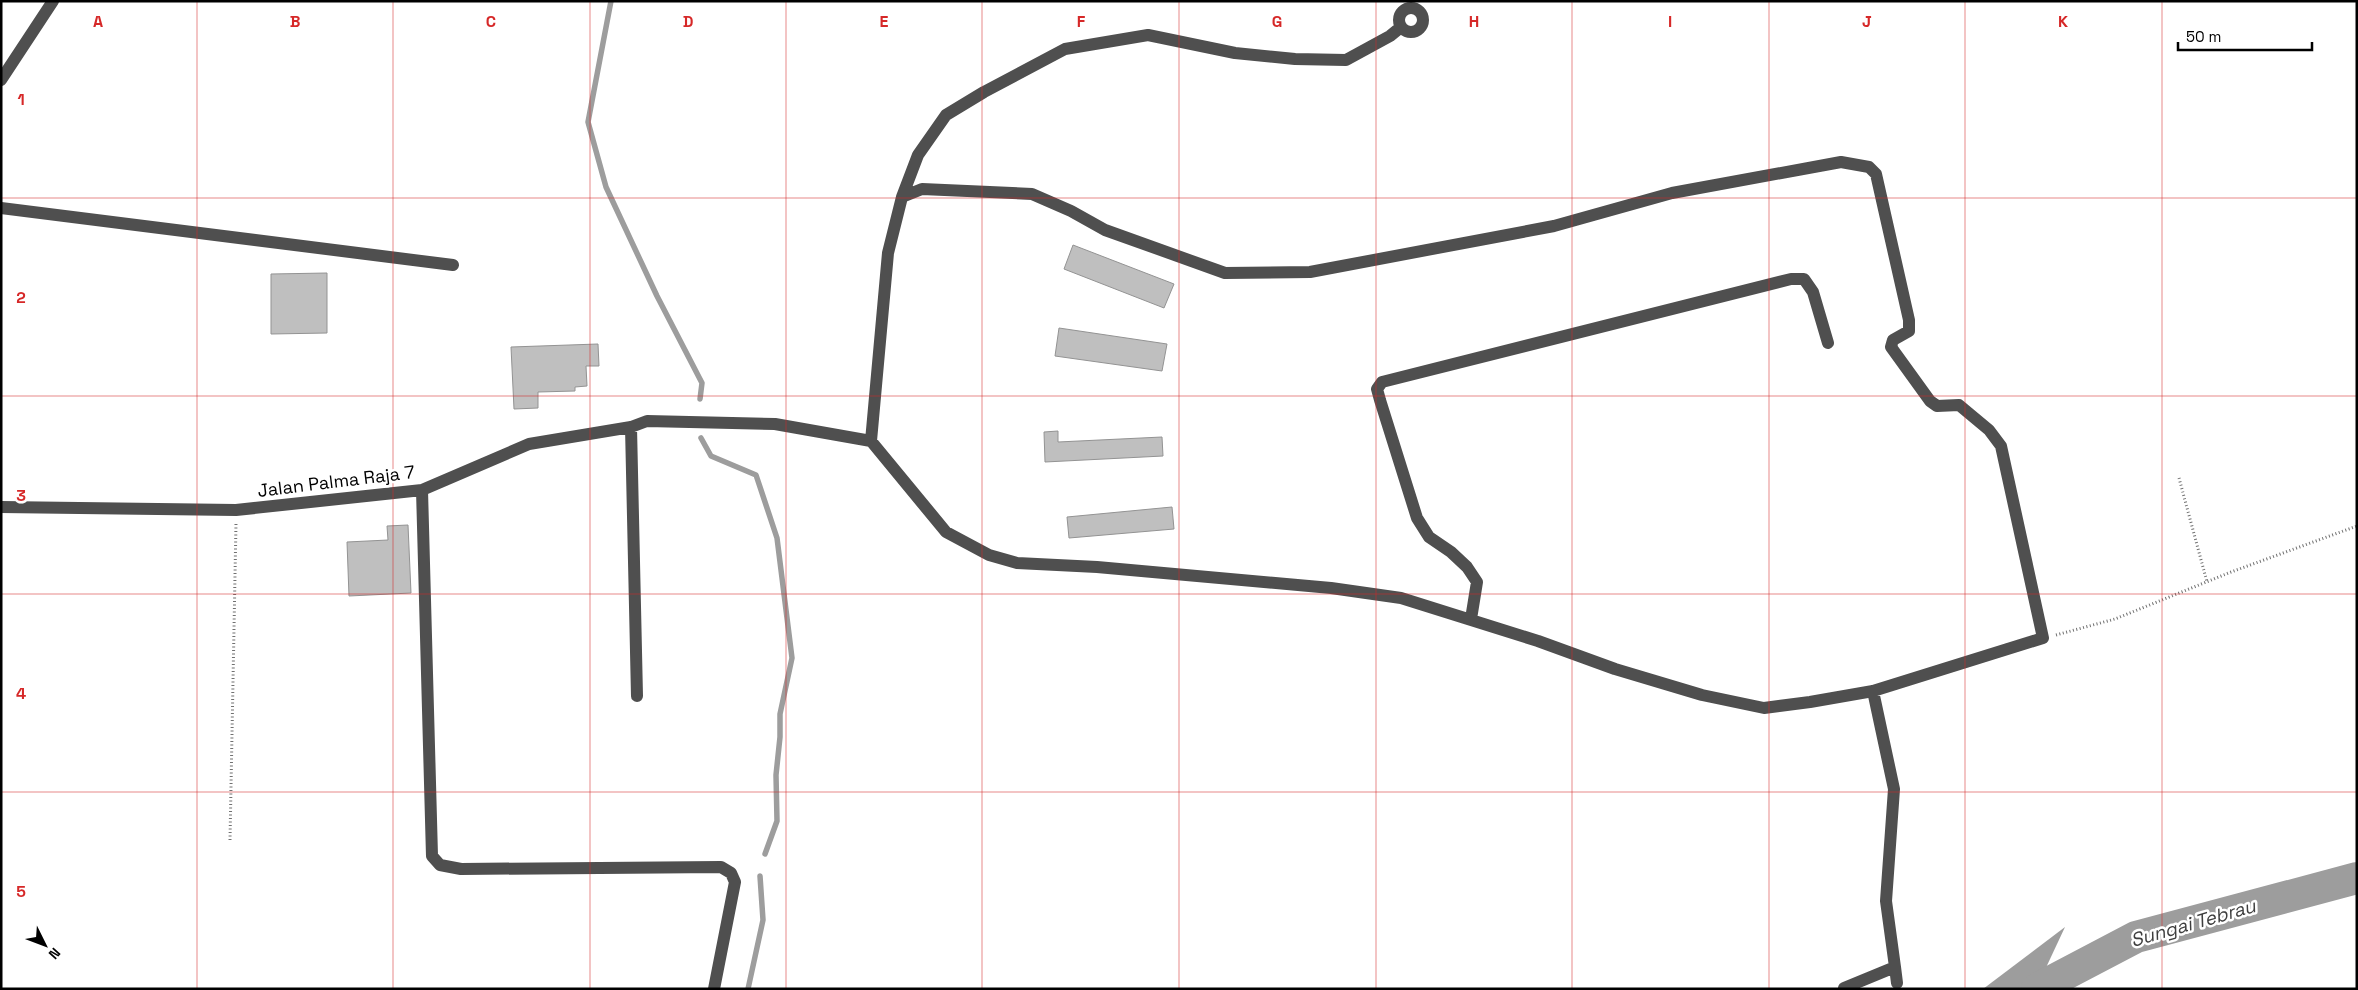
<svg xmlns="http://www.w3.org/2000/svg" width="2358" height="990" viewBox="0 0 2358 990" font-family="'Space Grotesk',sans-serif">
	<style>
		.water { fill: #9d9d9d }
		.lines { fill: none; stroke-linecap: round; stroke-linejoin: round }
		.stream { stroke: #9d9d9d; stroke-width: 5.5 }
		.river { stroke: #9d9d9d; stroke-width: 32 }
		.building { fill: #bfbfbf; stroke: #939393 }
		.path { stroke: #717171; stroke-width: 3; stroke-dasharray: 1 2.5; stroke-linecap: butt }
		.minor { stroke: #4f4f4f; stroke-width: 12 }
		.grid { fill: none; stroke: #d62828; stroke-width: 1; stroke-opacity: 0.55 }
		.labels { text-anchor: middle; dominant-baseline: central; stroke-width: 5; stroke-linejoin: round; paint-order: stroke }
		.street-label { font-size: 18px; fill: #000; stroke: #fff }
		.water-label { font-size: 19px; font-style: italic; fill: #3e3e3e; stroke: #fff }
		.grid-label { font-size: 16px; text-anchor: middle; font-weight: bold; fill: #d62828; stroke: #fff; stroke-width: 5; stroke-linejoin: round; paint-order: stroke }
	</style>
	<rect width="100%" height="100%" fill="#fff"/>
	<!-- water -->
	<path class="water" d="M2065,927L2036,989H1983Z"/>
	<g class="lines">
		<!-- stream -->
		<path class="stream" d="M611,1L588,122L606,187L657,296L702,383L700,399
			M701,438L711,456L756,475L777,538L792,658L780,714V737L776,775L777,821L765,854
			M748,989L763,920L760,876"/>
		<!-- river -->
		<path class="river" d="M2037,989L2136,937L2357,878"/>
	</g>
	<!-- building -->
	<path class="building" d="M1073,245L1174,284L1164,308L1064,269Z
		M327,273V333L271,334V274Z
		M1059,328L1167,344L1162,371L1055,356Z
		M598,344L599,366H586L587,386L575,387V391L538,392V408L514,409L511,347Z
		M1058,431V442L1162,437L1163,456L1045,462L1044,432Z
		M1172,507L1174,529L1069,538L1067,517Z
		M408,525L411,593L349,596L347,542L388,540L387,526Z"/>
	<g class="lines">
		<!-- path -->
		<path class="path" d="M2179,478L2207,582
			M2056,635L2115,619L2231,572L2357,526
			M230,840L236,523"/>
		<!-- minor -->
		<path class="minor" d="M1399 20a12 12 0 1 1 24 0a12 12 0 1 1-24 0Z
			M1,80L53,1
			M902,197L888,253L871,441L946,532L989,555L1017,563L1097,567L1331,588L1401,598L1538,641L1615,669L1702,695L1764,708L1810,702L1873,691L2043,638L2001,446L1989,430L1959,405L1937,406L1930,401L1891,347L1893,340L1909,331V320L1876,174L1869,167L1841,162L1672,193L1554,226L1310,272L1225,273L1105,230L1071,211L1032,194L922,189L902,197L918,155L946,115L984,92L1065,49L1148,35L1235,53L1295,59L1346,60L1390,36L1401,27
			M1,208L453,265
			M631,427L637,696
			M422,490L432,856L440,865L461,869L721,867L731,873L735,882L714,989
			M1,507L236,510L422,490L529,444L631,427L647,421L775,424L871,441
			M1471,619L1477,582L1467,567L1451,552L1429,537L1417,518L1380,400L1377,389L1382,382L1791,279H1804L1813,292L1828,343
			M1895,967L1897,983
			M1844,988L1895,967L1886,901L1894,789L1873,691"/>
	</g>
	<!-- grid -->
	<path class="grid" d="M197,1V989M393,1V989M590,1V989M786,1V989M982,1V989M1179,1V989M1376,1V989M1572,1V989M1769,1V989M1965,1V989M2162,1V989M1,198H2357M1,396H2357M1,594H2357M1,792H2357"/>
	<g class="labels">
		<!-- street labels -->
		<g class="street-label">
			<text transform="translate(336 481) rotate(-7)">Jalan Palma Raja 7</text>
		</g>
		<!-- water labels -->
		<g class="water-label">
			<text transform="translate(2193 923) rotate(-16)">Sungai Tebrau</text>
		</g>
	</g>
	<g class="grid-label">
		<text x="98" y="27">A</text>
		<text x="295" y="27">B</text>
		<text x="491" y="27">C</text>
		<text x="688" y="27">D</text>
		<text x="884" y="27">E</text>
		<text x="1081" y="27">F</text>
		<text x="1277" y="27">G</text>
		<text x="1474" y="27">H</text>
		<text x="1670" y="27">I</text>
		<text x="1867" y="27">J</text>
		<text x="2063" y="27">K</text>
		<text x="21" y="105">1</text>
		<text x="21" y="303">2</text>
		<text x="21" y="501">3</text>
		<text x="21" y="699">4</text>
		<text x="21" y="897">5</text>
	</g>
	<!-- border -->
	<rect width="2358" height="990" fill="none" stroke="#000000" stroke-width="5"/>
	<!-- north arrow -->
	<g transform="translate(45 945) rotate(132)" stroke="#ffffff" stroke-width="4" paint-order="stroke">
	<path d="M0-4L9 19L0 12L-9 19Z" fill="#000000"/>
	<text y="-8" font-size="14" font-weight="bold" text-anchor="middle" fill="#000000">N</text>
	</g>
	<!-- scale -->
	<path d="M2178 42v8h134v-8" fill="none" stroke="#000000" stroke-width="2.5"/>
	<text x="2186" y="42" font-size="15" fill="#000000" stroke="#ffffff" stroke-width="4" paint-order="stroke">50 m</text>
</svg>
